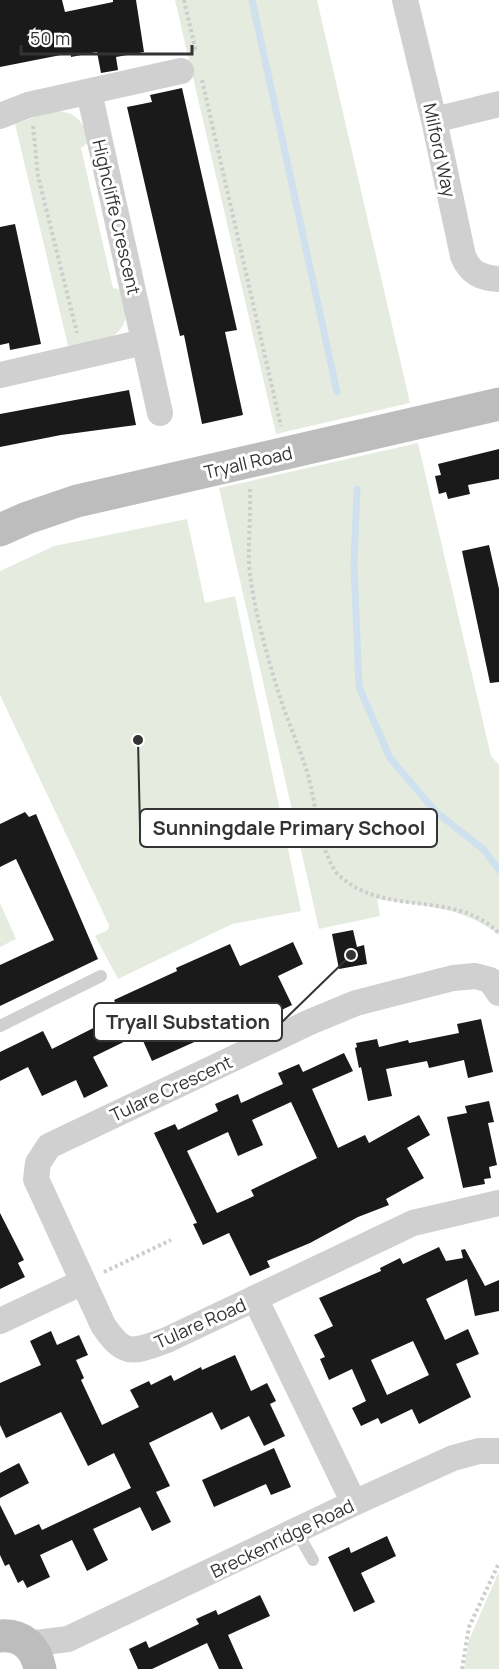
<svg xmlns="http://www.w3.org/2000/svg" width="499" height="1669" viewBox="0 0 499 1669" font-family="Manrope,sans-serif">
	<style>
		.green { fill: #e5ecdf }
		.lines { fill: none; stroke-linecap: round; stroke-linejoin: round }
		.stream { stroke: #cfe0ee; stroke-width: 7 }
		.building { fill: #1a1a1a; fill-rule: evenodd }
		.path { stroke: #cdcdcd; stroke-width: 4; stroke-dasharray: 3 3; stroke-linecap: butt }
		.lane { stroke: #d0d0d0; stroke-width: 12 }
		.street { stroke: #d0d0d0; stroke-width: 26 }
		.secondary { stroke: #bdbdbd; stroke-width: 33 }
		.labels { text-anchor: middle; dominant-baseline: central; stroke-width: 6; stroke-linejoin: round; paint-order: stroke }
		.street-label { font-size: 18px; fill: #333; stroke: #fff }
		.leader { fill: none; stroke: #333; stroke-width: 2 }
		.callout-dot { fill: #333; stroke: #fff; stroke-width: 2 }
		.callout { fill: #fff; stroke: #333; stroke-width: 2 }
		.callout-label { font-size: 20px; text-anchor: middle; font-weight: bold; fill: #333 }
	</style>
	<rect width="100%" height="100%" fill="#fff"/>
	<!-- green -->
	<path class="green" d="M175,0H317L410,403L276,434Z
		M52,111C75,110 84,121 89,142L81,148L113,288L123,290C124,297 127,306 126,314C124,342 90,345 69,350L15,124Z
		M418,443L491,756L499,765V935C463,906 421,906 377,899L380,916L319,929L219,488Z
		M187,519L205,603L235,596L301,911L232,924L118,979L95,936L108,930L109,925L0,695V571L54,546Z
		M0,903L16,939L0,947Z
		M499,1571V1669H464L469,1640Z"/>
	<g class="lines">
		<!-- stream -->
		<path class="stream" d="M252,0L337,392
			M357,489L354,565L359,687L390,758L435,811L484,850L499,870"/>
	</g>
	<!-- building -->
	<path class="building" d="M0,0H62L65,12L113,2V0H136L144,52L116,57L118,70L101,73L97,52L71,57V53L0,67Z
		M182,88L237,330L225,332L243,415L202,424L184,335L180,336L127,107L152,102L150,95Z
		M15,224L41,344L10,350L9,343L0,345V227Z
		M129,390L136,425L61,435L0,447V414Z
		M499,449V479L468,485L470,494L448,499L446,492L439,494L435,476L441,475L438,464Z
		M489,545L499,589V682L490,683L462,551Z
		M25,812L29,817L36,814L98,959L0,1006V965L54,940L16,859L0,867V824Z
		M353,930L357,947L364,945L367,964L339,969L332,934Z
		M293,942L303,964L278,976L292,1005L271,1015L268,1009L152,1061L140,1034L93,1057L108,1086L84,1098L76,1080L42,1096L28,1067L0,1081V1052L43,1031L52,1049L121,1014L114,1000L177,971L176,968L230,944L240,966Z
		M481,1019L493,1072L468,1078L464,1060L429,1068L427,1061L386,1069L392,1096L368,1101L361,1067L359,1068L355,1048L357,1047L356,1043L377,1039L379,1047L408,1040L409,1043L459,1033L457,1024Z
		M344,1053L353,1071L312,1089L338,1148L365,1135L369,1143L419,1115L430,1135L407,1148L424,1178L386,1199L389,1205L358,1217L310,1243L267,1261L270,1267L250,1276L229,1233L203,1245L193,1224L197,1223L154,1133L175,1124L178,1130L218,1111L215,1104L238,1094L241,1103L283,1084L278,1073L299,1064L303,1072ZM291,1102L317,1158L251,1190L254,1196L217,1213L187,1151L228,1132L238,1156L263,1145L252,1120Z
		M489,1101L494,1122L488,1123L497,1165L489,1167L491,1178L484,1179L485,1184L463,1188L447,1117L467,1113L465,1106Z
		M0,1213L24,1260L18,1263L25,1277L0,1289Z
		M439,1247L446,1261L463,1258L461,1250L465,1249L485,1286L499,1280V1311L475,1316L467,1279L426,1299L445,1340L468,1329L479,1354L456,1364L471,1397L419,1424L412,1409L381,1424L378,1418L361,1426L352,1408L366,1401L352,1369L329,1380L320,1359L325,1357L314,1335L333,1326L319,1298L381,1271L380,1268L400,1258L403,1264ZM413,1341L429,1375L387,1395L371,1360Z
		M51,1331L57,1345L79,1335L88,1355L76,1360L84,1378L81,1380L102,1425L139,1407L130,1390L149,1381L151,1385L171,1375L174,1381L201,1367L202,1370L235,1355L251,1391L267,1383L276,1401L270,1404L285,1436L264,1446L249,1416L221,1430L212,1412L149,1443L170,1486L156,1492L171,1522L152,1531L140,1507L93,1529L108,1560L87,1571L72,1540L40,1555L50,1577L27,1588L23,1580L18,1583L9,1564L5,1566L0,1555V1505L15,1535L39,1524L42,1530L131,1488L114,1453L88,1466L61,1412L6,1438L0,1425V1383L41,1365L30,1341Z
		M274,1448L291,1487L271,1495L266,1484L214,1507L202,1480Z
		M19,1463L29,1483L0,1498V1473Z
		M387,1536L396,1556L361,1573L375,1602L354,1612L328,1557L349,1547L351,1553Z
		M260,1595L270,1616L228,1635L243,1669H219L207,1643L152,1669H138L129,1649L146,1641L149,1648L199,1624L196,1619L216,1610L218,1615Z"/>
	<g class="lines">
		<!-- path -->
		<path class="path" d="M184,0L196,52
			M202,80L281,426
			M33,126L38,176L77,333
			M250,489C251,517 247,547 250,575C255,613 267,655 278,691C286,718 299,745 307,772C317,804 316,839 334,869C337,875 345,880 350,884C396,914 457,892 499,933
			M104,1272L171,1240
			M462,1669L469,1627L499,1563"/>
		<!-- lane -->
		<path class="lane" d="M0,1026L101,976
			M297,1532L313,1560"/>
		<!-- street -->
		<path class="street" d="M405,0L434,120L463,256C470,273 481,278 499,279
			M89,92L160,413
			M0,116L28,105L181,71
			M434,120L499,104
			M0,375L144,342
			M499,993L490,980L475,976L453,978L356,1003L310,1022L49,1146L38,1163L36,1179L103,1325C125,1358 133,1352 167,1340L413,1223L499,1203
			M255,1298L354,1503
			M0,1321L83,1282
			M28,1644L68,1639L354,1503L453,1458L479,1451H499"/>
		<!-- secondary -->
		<path class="secondary" d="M0,530L27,518L77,501L499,404
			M0,1636C23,1634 36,1648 40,1669"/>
	</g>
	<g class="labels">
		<!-- street labels -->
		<g class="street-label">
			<text transform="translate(440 150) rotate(78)">Milford Way</text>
			<text transform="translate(117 217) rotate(77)">Highcliffe Crescent</text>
			<text transform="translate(248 462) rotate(-13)">Tryall Road</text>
			<text transform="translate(171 1088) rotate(-25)">Tulare Crescent</text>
			<text transform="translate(200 1323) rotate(-24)">Tulare Road</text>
			<text transform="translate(282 1538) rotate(-26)">Breckenridge Road</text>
		</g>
	</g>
	<!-- callouts -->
	<path class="leader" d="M138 740L140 828M351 955L282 1022"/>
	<g class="callout-dot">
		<circle cx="138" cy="740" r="6"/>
		<circle cx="351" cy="955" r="6"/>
	</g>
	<g class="callout">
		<rect x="140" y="809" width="297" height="38" rx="6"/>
		<rect x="94" y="1003" width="188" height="38" rx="6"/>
	</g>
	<g class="callout-label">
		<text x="289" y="835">Sunningdale Primary School</text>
		<text x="188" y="1029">Tryall Substation</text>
	</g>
	<!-- scale -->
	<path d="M21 45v9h171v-9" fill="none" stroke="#333333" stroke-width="3"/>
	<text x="30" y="45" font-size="18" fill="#333333" stroke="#ffffff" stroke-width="4.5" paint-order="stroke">50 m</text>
</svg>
